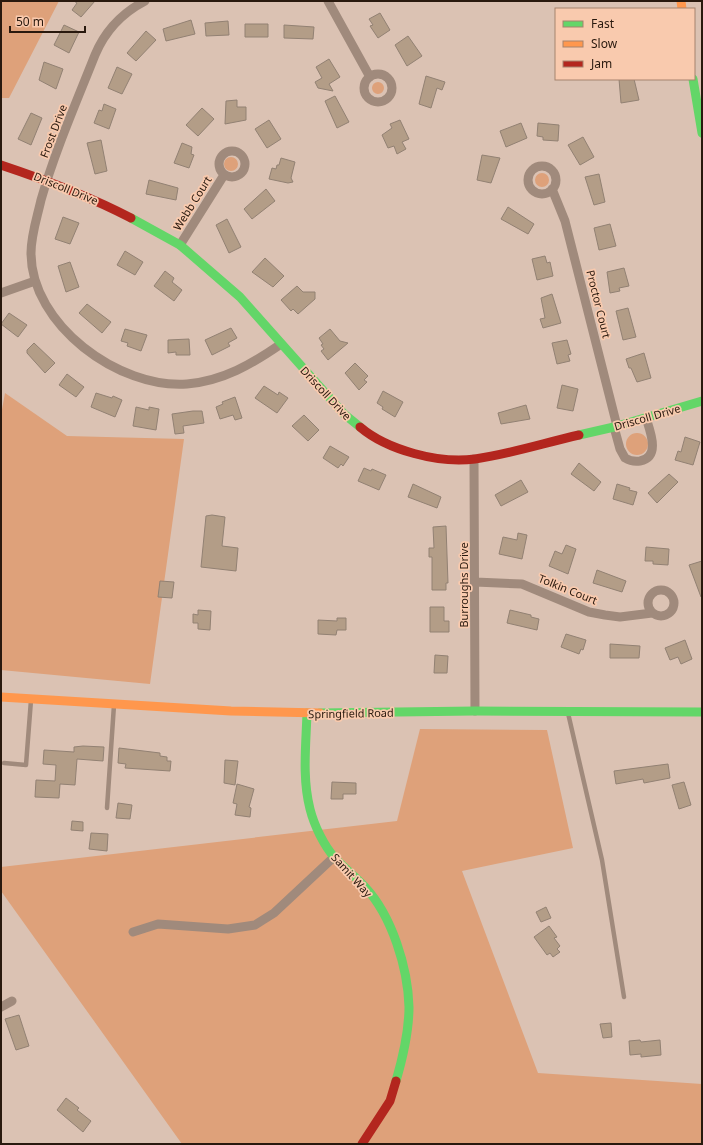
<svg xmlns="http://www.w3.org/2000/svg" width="703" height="1145" viewBox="0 0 703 1145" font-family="'Noto Sans',sans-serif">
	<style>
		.green { fill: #dea17a }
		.building { fill: #b39d87; stroke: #928173 }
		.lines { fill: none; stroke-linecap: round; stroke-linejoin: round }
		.lane { stroke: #a08a7c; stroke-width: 4.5 }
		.street { stroke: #a08a7c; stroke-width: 9 }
		.fast { stroke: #63d668; stroke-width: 9 }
		.slow { stroke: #ff974d; stroke-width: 9 }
		.jam { stroke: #b3261e; stroke-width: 9 }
		.labels { text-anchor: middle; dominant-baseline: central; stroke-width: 3.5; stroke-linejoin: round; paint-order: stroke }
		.street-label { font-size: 11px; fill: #29190e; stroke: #f9caae }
	</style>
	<rect width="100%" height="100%" fill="#dbc2b3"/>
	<!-- green -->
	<path class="green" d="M1,1H59L9,98H1Z
		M372 88a6 6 0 1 1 12 0a6 6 0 1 1-12 0Z
		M224 164a7 7 0 1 1 14 0a7 7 0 1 1-14 0Z
		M535 180a7 7 0 1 1 14 0a7 7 0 1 1-14 0Z
		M5,393L67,436L184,439L150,684L1,670V415Z
		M626 444a11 11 0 1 1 22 0a11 11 0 1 1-22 0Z
		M420,729L547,730L573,848L462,871L538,1073L702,1084V1144H182L1,891V867L397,821Z"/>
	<!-- building -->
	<path class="building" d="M74,1H95L81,17L72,10L77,3Z
		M380,13L390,30L378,38L370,26L373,25L369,19Z
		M191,20L195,34L166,41L163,29Z
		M228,21L229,35L206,36L205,23Z
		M245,24H268V37H245Z
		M64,25L79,32L69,53L54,45Z
		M284,25L314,27L313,39L284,38Z
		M146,31L156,40L136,61L127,53Z
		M408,36L422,56L407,66L395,45Z
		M329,59L340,77L329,84L333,91L318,88L315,82L322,78L316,67Z
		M44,62L63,69L56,89L39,80Z
		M117,67L132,74L122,94L108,88Z
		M426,76L445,82L442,90L437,88L431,108L419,104Z
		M619,79H634L639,100L621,103Z
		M335,96L349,122L337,128L325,101Z
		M237,100V107H246V120L225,124L226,101Z
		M104,104L116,109L109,129L94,123L99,110L102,111Z
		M202,108L214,119L198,136L186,125Z
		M31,113L42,118L31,145L18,139Z
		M269,120L281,139L267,148L255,129Z
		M400,120L409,139L402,142L406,149L397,154L394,146L388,148L382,135L392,128L390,124Z
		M521,123L527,138L506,147L500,131Z
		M538,123L559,125L558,141L543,140V137L537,136Z
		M583,137L594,157L580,165L568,145Z
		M101,140L107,171L95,174L87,143Z
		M182,143L192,147L191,154L194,155L189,168L174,163Z
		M482,155L500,158L491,183L477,180Z
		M281,158L295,162L291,178L293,182L288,183L269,179L272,168L276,169L277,165H279Z
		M599,174L605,202L594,205L585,177Z
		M149,180L178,188L176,200L146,194Z
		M266,189L275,201L252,219L244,209Z
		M508,207L534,224L528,234L501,219Z
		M63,217L79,223L70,244L55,239Z
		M227,219L241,247L229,253L216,225Z
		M610,224L616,246L599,250L594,228Z
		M125,251L143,262L135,275L117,265Z
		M545,256L547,263L550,262L553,276L537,280L532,259Z
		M265,258L284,276L273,287L252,272Z
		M70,262L79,287L66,292L58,266Z
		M624,268L629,286L619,288L620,291L610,293L607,272Z
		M165,271L174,278L172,282L182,290L174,301L154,286Z
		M297,286L303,292H315V299L298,314L293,309L291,311L281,300Z
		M552,294L561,323L543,328L540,319L545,318L541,298Z
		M87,304L111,322L102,333L79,313Z
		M628,308L636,337L623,340L616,311Z
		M9,313L27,325L18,337L1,324Z
		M231,328L237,338L228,343L230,346L212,355L205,340Z
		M125,329L147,335L141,351L127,346L128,343L121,341Z
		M330,329L340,341L348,343L328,360L321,351L324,349L321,345L323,344L319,338Z
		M189,339L190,355H176V352L168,353V340Z
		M567,340L571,354L568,355L570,361L557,364L552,343Z
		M34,343L55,363L45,373L27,353V350Z
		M644,353L651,378L637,382L631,368H629L626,359Z
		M355,363L368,376L364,380L367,382L359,390L345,373Z
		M67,374L84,387L76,397L59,385Z
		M562,385L578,389L573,411L557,408Z
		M264,386L278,395L279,392L288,398L277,413L255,398Z
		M383,391L403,402L395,417L382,409L383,407L377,403Z
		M96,393L112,398L113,396L122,400L115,417L91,407Z
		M235,397L242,418L235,420L233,415L220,419L216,407L223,404L222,402Z
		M526,405L530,419L501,424L498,413Z
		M136,407L149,410V407L159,409L156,430L133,426Z
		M193,411H202L204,423L183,426L184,433L175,434L172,414Z
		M304,415L319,430L308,441L292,426Z
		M685,437L700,442L693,465L675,460L678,451L681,452Z
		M330,446L349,457L343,466L341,464L338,468L323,458Z
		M579,463L601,482L594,491L571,474Z
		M364,468L371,471L372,469L386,475L379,490L358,481Z
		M669,474L678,482L657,503L648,493Z
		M521,480L528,492L501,506L495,495Z
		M413,484L441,497L437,508L408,497Z
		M617,484L630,488L629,490L637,492L633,505L613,499Z
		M212,515L225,517L222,546L238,548L236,571L201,567L206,516Z
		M446,526L448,583H446V590H432V557H429V548H434L433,527Z
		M518,533L527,535L522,559L499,554L503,537L517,540Z
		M566,545L576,549L568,574L549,566L555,551L562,554Z
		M646,547L669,549L668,565L653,564V561H645Z
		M702,561V597H701L689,565Z
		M597,570L626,581L622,592L593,583Z
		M160,581L174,582L172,598L158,597Z
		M430,607H444V621H449V632H430Z
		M198,610L211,611L210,630L198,629V623H193V614L198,615Z
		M510,610L531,615V617L539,619L537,630L507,623Z
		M337,618H346V630H337L336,635L318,634V620L337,621Z
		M566,634L586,640L583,650L581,649L579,654L561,647Z
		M685,640L692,659L681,664L678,657L670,660L665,648Z
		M610,644L640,646L639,658H610Z
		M435,655L448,656L447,673H434Z
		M83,746L104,747L103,761L77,759L75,785L60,784L59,798L35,797L36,780L55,781L56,765L43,764L44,750L74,752V747Z
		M119,748L160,753V756L167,757V761H171L170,771L125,768L126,764L118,763Z
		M225,760L238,761L235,785L224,783Z
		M668,764L670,778L644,783L643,779L616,784L614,771Z
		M332,782L356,783V794H343V799H331Z
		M684,782L691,805L679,809L672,785Z
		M237,784L254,789L249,807L251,808L250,817L235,815L237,804L233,803Z
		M118,803L132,805L130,819L116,818Z
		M72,821L83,822V831L71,830Z
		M91,833L108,834L107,851L89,849Z
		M546,907L551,918L541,922L536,912Z
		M549,926L557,937L554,938L560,946L557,949L560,952L553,957L550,953L547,955L534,937Z
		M19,1015L29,1046L16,1050L5,1019Z
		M611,1023L612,1037L603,1038L600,1024Z
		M640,1040L641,1042L660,1040L661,1055L641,1057V1054L630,1055L629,1041Z
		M66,1098L79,1108L77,1110L91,1121L83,1132L57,1110Z"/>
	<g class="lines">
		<!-- lane -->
		<path class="lane" d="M568,713L602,860L624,997
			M4,763L26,765L31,700
			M107,808L114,705"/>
		<!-- street -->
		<path class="street" d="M145,1C122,13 105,31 95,55C76,103 55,151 41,200C37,218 31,235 31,253C31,325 119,389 187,384C223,381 252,364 281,344
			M328,1L370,77
			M364 88a14 14 0 1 1 28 0a14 14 0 1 1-28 0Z
			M219 164a13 13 0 1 1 26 0a13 13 0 1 1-26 0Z
			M528 180a14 14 0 1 1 28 0a14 14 0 1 1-28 0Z
			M552,189L565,221L617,426
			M180,245L224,175
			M1,293L35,281
			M614,427L620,449L625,458C630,461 634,462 640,461C661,457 650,431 646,418
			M474,459L475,711
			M475,582L522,584L589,612L605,615L620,617L652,613
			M648 603a13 13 0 1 1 26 0a13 13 0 1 1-26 0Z
			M133,932L158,924L228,929L255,925L274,913L334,857
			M1,1007L12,1001"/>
		<!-- fast -->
		<path class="fast" d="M693,79L702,133
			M131,218L180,245L240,297L344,414L360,427
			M579,435L614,427L702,401
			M307,713C306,745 302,778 310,809C314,825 324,846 335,858C344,868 356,877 365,887C392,916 408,968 409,1007C409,1032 403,1057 396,1081
			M320,713L475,711L702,712"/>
		<!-- slow -->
		<path class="slow" d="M681,1L682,9
			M1,697L231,711L320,713"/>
		<!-- jam -->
		<path class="jam" d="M1,165C46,180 89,196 131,218
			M360,427C387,450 439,464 475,459C510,454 544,443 579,435
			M362,1144L390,1101L396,1081"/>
	</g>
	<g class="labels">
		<!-- street labels -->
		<g class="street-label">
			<text transform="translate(53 131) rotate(-69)">Frost Drive</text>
			<text transform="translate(66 188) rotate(22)">Driscoll Drive</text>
			<text transform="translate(192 203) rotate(-58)">Webb Court</text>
			<text transform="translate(599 304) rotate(76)">Proctor Court</text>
			<text transform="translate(326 393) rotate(47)">Driscoll Drive</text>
			<text transform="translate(647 417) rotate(-16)">Driscoll Drive</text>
			<text transform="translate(463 585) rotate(-90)">Burroughs Drive</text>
			<text transform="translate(568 589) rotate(22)">Tolkin Court</text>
			<text transform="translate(351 713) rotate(-1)">Springfield Road</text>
			<text transform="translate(352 875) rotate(48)">Samit Way</text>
		</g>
	</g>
	<!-- border -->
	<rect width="703" height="1145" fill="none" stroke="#29190e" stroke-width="4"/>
	<!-- legend -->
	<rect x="555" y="8" width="140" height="72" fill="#f9caae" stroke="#a6836e"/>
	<rect x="563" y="21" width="20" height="6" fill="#63d668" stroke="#a6836e"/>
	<text x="591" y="28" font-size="12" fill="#29190e">Fast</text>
	<rect x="563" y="41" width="20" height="6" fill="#ff974d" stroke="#a6836e"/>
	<text x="591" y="48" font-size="12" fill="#29190e">Slow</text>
	<rect x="563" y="61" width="20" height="6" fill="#b3261e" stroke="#a6836e"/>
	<text x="591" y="68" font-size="12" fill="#29190e">Jam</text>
	<!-- scale -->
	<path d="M10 26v6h75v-6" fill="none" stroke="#29190e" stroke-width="2"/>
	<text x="16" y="26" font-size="12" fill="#29190e" stroke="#f9caae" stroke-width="3" paint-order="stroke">50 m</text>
</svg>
